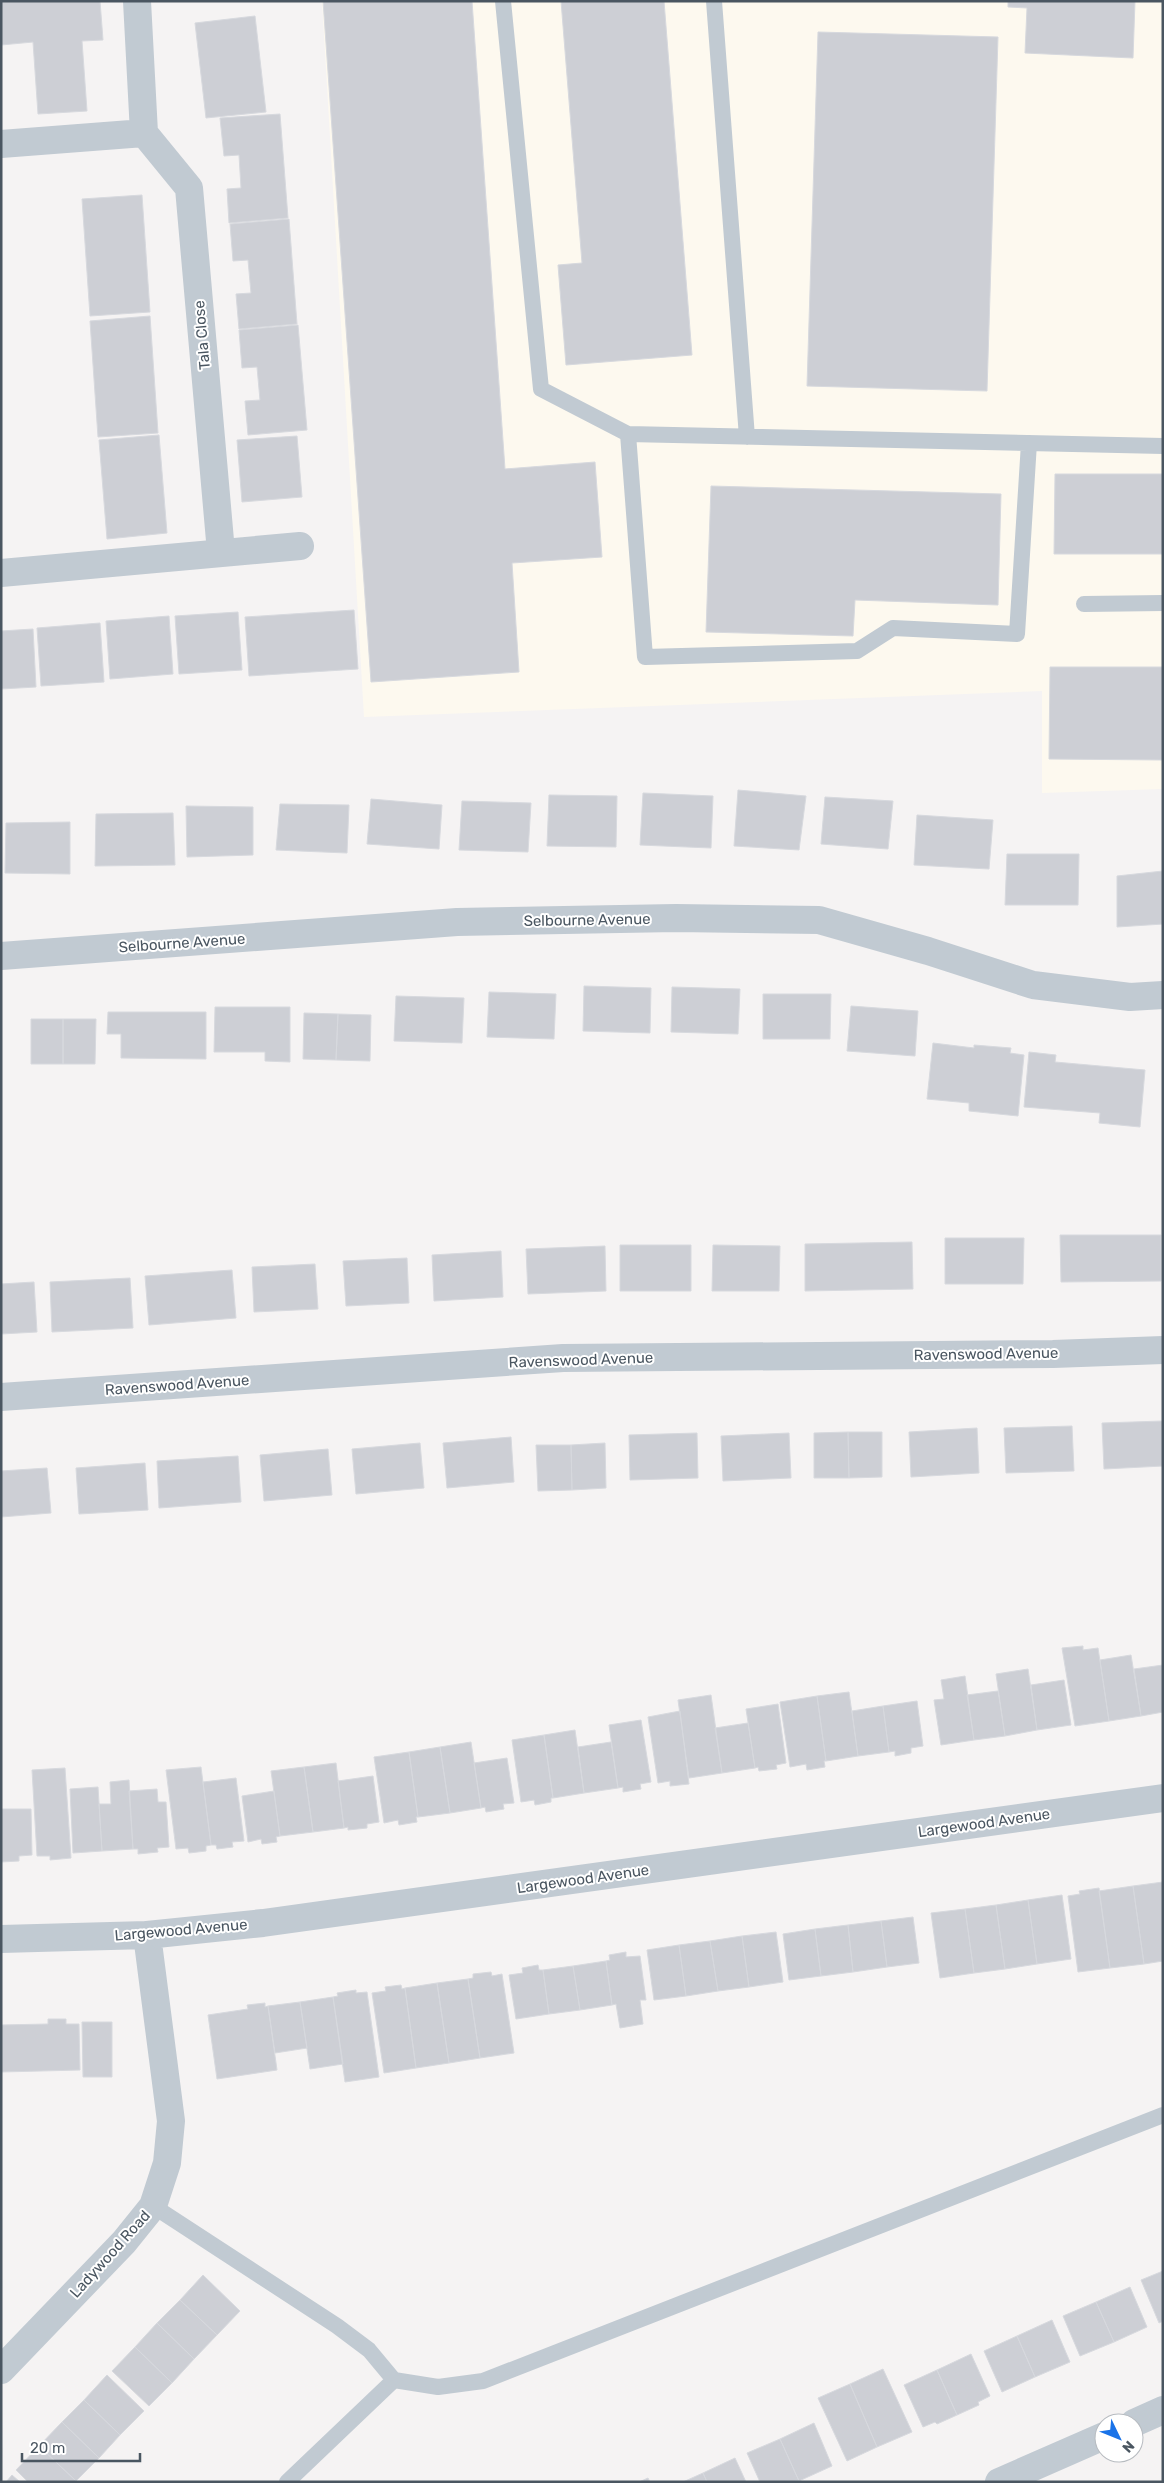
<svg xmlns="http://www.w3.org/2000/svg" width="1164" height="2483" viewBox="0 0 1164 2483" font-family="Rubik,sans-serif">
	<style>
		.commercial { fill: #fdf9ef }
		.building { fill: #cdcfd5; stroke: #d7d9de }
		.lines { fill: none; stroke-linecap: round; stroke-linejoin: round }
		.lane { stroke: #c1cad2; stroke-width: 16 }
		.street { stroke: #c1cad2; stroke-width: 28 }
		.labels { text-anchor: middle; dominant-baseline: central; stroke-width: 4; stroke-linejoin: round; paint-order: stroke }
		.street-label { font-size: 15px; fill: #4a5661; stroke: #fff }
	</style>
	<rect width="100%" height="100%" fill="#f5f3f3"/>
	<!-- commercial -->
	<path class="commercial" d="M322,1H1163V789L1042,793V691L364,717Z"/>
	<!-- building -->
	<path class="building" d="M1,1H100L103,40L82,41L87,111L38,114L33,42L1,45Z
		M323,1H472L505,469L595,462L602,557L512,563L519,672L371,682Z
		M561,1H664L692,355L566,365L558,265L582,263Z
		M1008,1H1135L1133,58L1025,53L1027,8L1008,7Z
		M255,16L266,112L206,118L195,23Z
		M818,32L998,37L987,391L807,386Z
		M280,114L288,218L229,223L227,189L241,188L239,155L224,156L220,118Z
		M142,195L150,312L90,316L82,199Z
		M289,219L297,324L239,329L236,294L251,293L248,260L233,261L230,224Z
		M150,316L158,433L98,437L90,321Z
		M298,325L307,430L248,435L245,401L260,400L257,367L242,368L239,330Z
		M159,435L167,533L107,539L99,440Z
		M297,436L302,497L242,502L237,440Z
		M1055,474H1163V554H1054Z
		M711,486L1001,494L998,605L855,600L853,636L706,632Z
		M354,610L358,669L249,676L245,617Z
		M238,612L242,670L179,674L175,616Z
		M169,616L173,674L110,679L106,621Z
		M100,623L104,682L41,686L37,628Z
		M33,629L36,687L1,689V631Z
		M1050,667H1163V760L1049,759Z
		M738,790L806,796L799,850L734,846Z
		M643,793L713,796L711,848L640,845Z
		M549,795L617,796L616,847L547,846Z
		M825,797L893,801L888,849L821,844Z
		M371,799L442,805L439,849L367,844Z
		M462,801L531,803L528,852L459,850Z
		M280,804L349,805L347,853L276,850Z
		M186,806L253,807V855L187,857Z
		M173,813L175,865L95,866L96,814Z
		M917,815L993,820L989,869L914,865Z
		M70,822V874L5,873L6,823Z
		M1007,854H1079L1078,905H1005Z
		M1163,871V924L1117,927V876Z
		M584,986L651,988L650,1033L583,1031Z
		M672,987L740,989L738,1034L671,1032Z
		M489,992L556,994L554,1039L487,1037Z
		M763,994H831L830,1039H763Z
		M396,996L464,998L462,1043L394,1041Z
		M851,1006L918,1011L915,1056L847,1051Z
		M215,1007H290V1062L265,1061V1052H214Z
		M108,1012H206V1059L121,1058V1034H107Z
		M304,1013L338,1014L336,1060L303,1059Z
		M338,1014L371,1015L370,1061L336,1060Z
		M31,1019H63V1064H31Z
		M63,1019H96L95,1064H63Z
		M933,1043L974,1048V1045L1011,1048L1010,1053L1024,1055L1018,1116L969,1111V1103L927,1099Z
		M1029,1052L1056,1055L1055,1062L1145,1070L1140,1127L1099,1123L1100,1113L1024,1107Z
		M1060,1235H1161V1281L1061,1282Z
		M945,1238H1024L1023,1284H945Z
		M912,1242L913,1289L805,1291V1244Z
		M620,1245H691V1291H620Z
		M713,1245L780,1246L779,1291H712Z
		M605,1246L606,1291L528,1294L526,1249Z
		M501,1251L503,1297L434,1301L432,1255Z
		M407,1258L409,1303L346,1306L343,1261Z
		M315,1264L318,1309L254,1312L252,1267Z
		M232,1270L236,1318L149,1325L145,1276Z
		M130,1278L133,1328L52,1332L50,1282Z
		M34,1282L37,1332L1,1334V1284Z
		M1163,1421V1466L1104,1469L1102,1423Z
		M1072,1426L1074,1471L1006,1473L1004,1428Z
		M977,1428L979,1473L911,1477L909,1432Z
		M848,1432L849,1478H814V1433Z
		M848,1432H882V1477L849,1478Z
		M697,1433L698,1478L630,1480L629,1435Z
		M789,1433L791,1478L723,1481L721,1436Z
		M511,1437L514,1482L447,1488L443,1443Z
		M420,1443L424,1488L356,1494L352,1449Z
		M605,1443L606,1488L572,1490L571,1445Z
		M536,1445H571L572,1490L538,1491Z
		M328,1449L332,1495L264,1501L260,1455Z
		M238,1456L241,1502L159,1508L157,1461Z
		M145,1463L148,1510L79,1514L76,1468Z
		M47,1468L51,1513L1,1517V1471Z
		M1083,1646V1650L1098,1648L1109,1721L1075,1726L1062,1648Z
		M1131,1655L1141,1716L1109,1721L1100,1660Z
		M1163,1665V1712L1141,1716L1134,1669Z
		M1028,1669L1037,1730L1005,1736L996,1674Z
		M965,1676L974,1740L941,1745L934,1700L944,1699L941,1680Z
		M1064,1680L1071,1725L1037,1730L1031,1685Z
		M998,1691L1005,1736L974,1740L967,1695Z
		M849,1692L858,1756L826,1761L817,1696Z
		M711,1695L722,1773L689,1778L678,1700Z
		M817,1696L826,1761H824L825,1767L807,1770L806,1764L790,1767L780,1702Z
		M917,1701L923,1746L911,1748V1753L895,1756V1751L889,1752L883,1706Z
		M778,1704L786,1763L776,1765L777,1769L759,1771L758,1767L755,1768L746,1709Z
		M883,1706L889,1752L858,1756L852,1711Z
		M680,1711L689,1784L670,1786V1781L658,1783L648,1717Z
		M641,1720L651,1782L640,1784L641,1789L623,1792V1787L618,1788L609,1725Z
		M748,1723L755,1768L722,1773L715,1728Z
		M575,1730L584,1793L553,1798L544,1735Z
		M544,1735L553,1798H551V1802L535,1805L534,1800L521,1802L512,1740Z
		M471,1742L481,1808L450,1813L440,1747Z
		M611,1742L618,1788L584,1793L578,1747Z
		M440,1747L450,1813L418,1817L409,1752Z
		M409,1752L418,1817H416L417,1822L399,1825L398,1820L384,1823L374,1757Z
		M507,1758L514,1803L503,1804L504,1809L486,1812L485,1807L481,1808L474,1763Z
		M336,1763L344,1828L313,1832L304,1767Z
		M201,1767L211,1845L206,1846V1851L189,1853L188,1848L176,1849L166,1770Z
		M304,1767L313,1832L280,1836L271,1771Z
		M65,1768L71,1858L50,1860V1856H37L32,1770Z
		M373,1776L379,1822L367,1824V1828L348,1830V1827L344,1828L338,1781Z
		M236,1778L244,1841L232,1842L233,1847L217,1849L216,1845H211L203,1782Z
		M129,1780L133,1849L102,1851L99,1804H111L110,1782Z
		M98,1787L102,1851L73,1853L70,1789Z
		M157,1789L158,1802H166L169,1847L157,1848L158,1852L138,1854V1849H133L129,1791Z
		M274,1791L280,1836L276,1837L277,1842L262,1844L261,1839L248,1842L242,1796Z
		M1,1809H31L32,1855L19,1856V1861L1,1862Z
		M1163,1882V1961L1144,1964L1133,1886Z
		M1133,1886L1144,1964L1110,1968L1099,1891Z
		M1099,1888L1110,1968L1078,1972L1068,1896L1080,1894L1079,1891Z
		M1062,1895L1071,1959L1037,1964L1028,1900Z
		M1028,1900L1037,1964L1005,1969L996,1905Z
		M996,1905L1005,1969L974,1973L965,1909Z
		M965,1909L974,1973L940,1978L931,1913Z
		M913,1917L919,1963L887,1967L881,1921Z
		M881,1921L887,1967L853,1972L848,1925Z
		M848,1925L853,1972L821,1976L815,1929Z
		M815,1929L821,1976L789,1980L783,1934Z
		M776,1932L783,1982L749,1987L742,1936Z
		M742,1936L749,1987L718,1991L710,1941Z
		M710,1941L718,1991L686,1996L679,1945Z
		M679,1945L686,1996L654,2000L647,1950Z
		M626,1952V1957L640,1956L646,2000H640L643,2024L620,2028L616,2004L612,2005L606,1961L610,1960L609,1955Z
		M606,1961L612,2005L580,2010L573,1966Z
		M538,1965L539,1970H543L549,2014L516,2019L509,1975L523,1973L522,1968Z
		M573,1966L580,2010L549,2014L543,1970Z
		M491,1972L492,1976L502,1974L514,2053L480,2058L468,1979L473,1978V1974Z
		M468,1979L480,2058L449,2063L437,1983Z
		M437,1983L449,2063L416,2068L405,1988Z
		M401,1985L402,1989L405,1988L416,2068L384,2073L372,1993L386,1991L385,1987Z
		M356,1990V1993L367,1992L379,2077L345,2082L333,1997L338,1996L337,1993Z
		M333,1997L343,2064L310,2069L300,2002Z
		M300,2002L307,2048L275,2053L268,2006Z
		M265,2003V2007L268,2006L277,2070L217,2079L208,2015L248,2009L247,2005Z
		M48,2019H66V2024H79L80,2070L1,2072V2025L48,2024Z
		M82,2022H112V2077H83Z
		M1163,2271V2321L1159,2323L1141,2280Z
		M203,2275L240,2311L217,2335L180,2300Z
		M1130,2287L1147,2327L1114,2342L1096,2302Z
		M180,2300L217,2335L194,2359L157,2323Z
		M1096,2302L1114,2342L1080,2356L1063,2316Z
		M1052,2320L1070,2362L1035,2377L1017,2336Z
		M157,2323L194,2359L172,2383L135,2347Z
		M1017,2336L1035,2377L1002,2392L984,2351Z
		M135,2347L172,2383L149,2406L112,2371Z
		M971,2354L990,2396L978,2402L979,2405L957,2415L937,2370Z
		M883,2369L912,2432L877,2447L850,2384Z
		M937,2370L957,2415L937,2424L935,2422L923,2427L904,2385Z
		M107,2375L144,2411L120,2435L84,2400Z
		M850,2384L877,2447L847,2461L818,2398Z
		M84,2400L120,2435L99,2458L62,2422Z
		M62,2422L99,2458L76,2481L39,2446Z
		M814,2423L832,2466L799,2481L780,2439Z
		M780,2439L799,2481L760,2482L747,2453Z
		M39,2446L76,2481V2482H28L16,2470Z
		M735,2458L746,2482H707L703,2473Z
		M703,2473L707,2482H683Z
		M12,2475L20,2482H6Z
		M648,2478L650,2482H639Z"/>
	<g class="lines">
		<!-- lane -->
		<path class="lane" d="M503,1L541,389L628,434L1163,446
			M714,1L747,437
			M628,434L645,657L857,651L893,628L1017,634L1029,443
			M1084,604L1163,603
			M153,2206L337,2326L369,2350L394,2380L438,2387L483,2381L1163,2115
			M287,2482L394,2380"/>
		<!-- street -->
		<path class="street" d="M137,1L144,133L189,188L221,552
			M1,144L144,133
			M1,573L300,546
			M1,956L457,922L676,918L819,920L928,951L1033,985L1130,997L1163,995
			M1,1397L563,1358L1053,1354L1163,1350
			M1,1939L147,1935L263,1923L1163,1798
			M1,2370L124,2242L153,2206L167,2163L171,2121L147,1935
			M1134,2423L1163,2410
			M999,2482L1104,2436"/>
	</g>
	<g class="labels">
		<!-- street labels -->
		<g class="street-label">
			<text transform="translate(202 335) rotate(-95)">Tala Close</text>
			<text transform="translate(587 920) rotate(-1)">Selbourne Avenue</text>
			<text transform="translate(182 943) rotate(-4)">Selbourne Avenue</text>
			<text transform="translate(986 1354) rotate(-1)">Ravenswood Avenue</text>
			<text transform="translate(581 1360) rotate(-2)">Ravenswood Avenue</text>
			<text transform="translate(177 1385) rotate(-4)">Ravenswood Avenue</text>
			<text transform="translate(984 1823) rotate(-8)">Largewood Avenue</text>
			<text transform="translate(583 1879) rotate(-8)">Largewood Avenue</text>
			<text transform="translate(181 1930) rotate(-5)">Largewood Avenue</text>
			<text transform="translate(110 2254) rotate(-48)">Ladywood Road</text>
		</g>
	</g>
	<!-- border -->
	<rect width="1164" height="2483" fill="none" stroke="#4a5661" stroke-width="5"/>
	<!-- north arrow -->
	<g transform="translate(1119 2438) rotate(133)"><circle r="24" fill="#ffffff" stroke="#b7bbc0"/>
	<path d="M0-4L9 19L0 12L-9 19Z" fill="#1a73e8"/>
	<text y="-8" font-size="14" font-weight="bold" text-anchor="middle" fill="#4a5661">N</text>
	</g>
	<!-- scale -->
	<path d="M22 2453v8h118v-8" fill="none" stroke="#4a5661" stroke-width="2.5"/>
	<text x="30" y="2453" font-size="15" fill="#4a5661" stroke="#ffffff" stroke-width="4" paint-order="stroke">20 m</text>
</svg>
